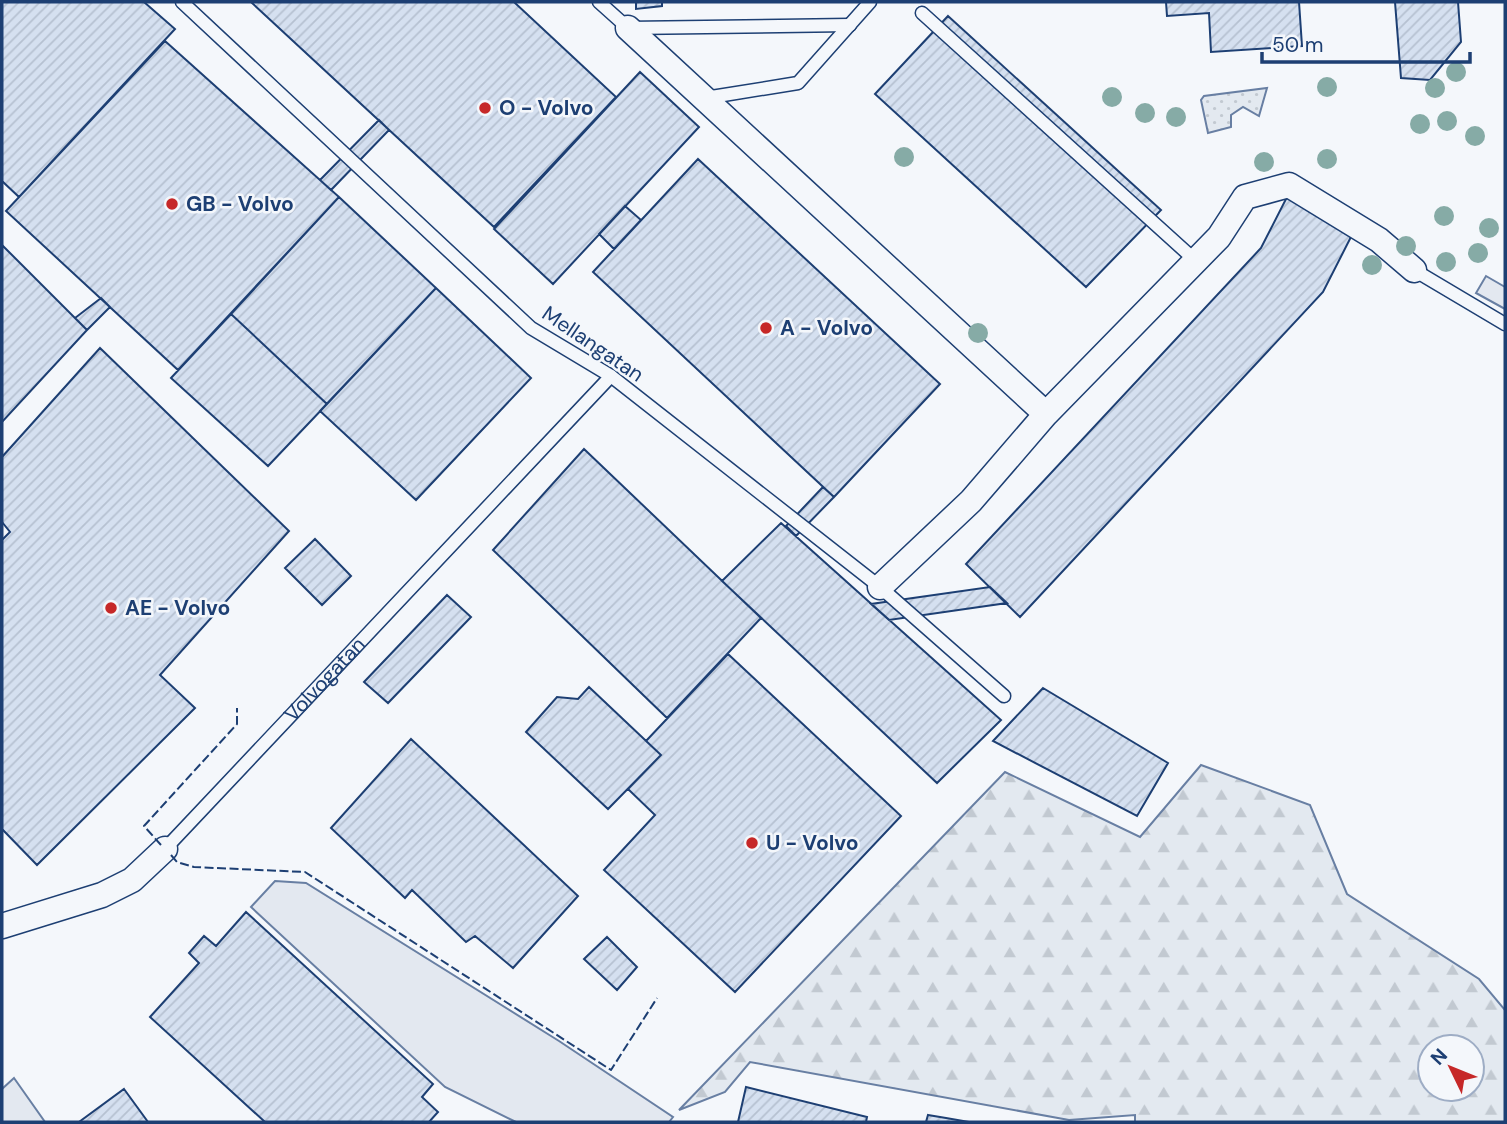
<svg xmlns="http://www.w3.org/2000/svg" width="1507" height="1124" viewBox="0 0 1507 1124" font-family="'DM Sans',sans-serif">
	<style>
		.grass { fill: url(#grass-dots); stroke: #687fa3; stroke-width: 2 }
		.forest { fill: url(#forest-firs); stroke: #687fa3; stroke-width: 2; fill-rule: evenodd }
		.parking { fill: #e3e8f0; stroke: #687fa3; stroke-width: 2 }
		.building { fill: url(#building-hatch); stroke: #1d3f73; stroke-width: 2 }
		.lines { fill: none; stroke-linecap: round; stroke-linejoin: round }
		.lane-casing { stroke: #1d3f73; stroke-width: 15 }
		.street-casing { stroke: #1d3f73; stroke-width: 27 }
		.lane { stroke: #f4f7fb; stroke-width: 12 }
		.street { stroke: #f4f7fb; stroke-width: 24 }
		.fence { stroke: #1d3f73; stroke-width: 2; stroke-dasharray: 9 3.5; stroke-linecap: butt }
		.tree { fill: #86aba6 }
		.poi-dot { fill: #c62828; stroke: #f4f7fb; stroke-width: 2.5 }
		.labels { text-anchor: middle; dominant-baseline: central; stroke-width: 5; stroke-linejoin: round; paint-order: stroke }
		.poi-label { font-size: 21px; font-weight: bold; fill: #1d3f73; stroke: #f4f7fb; text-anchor: start }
		.street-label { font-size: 21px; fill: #1d3f73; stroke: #f4f7fb }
	</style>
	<defs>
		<pattern id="grass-dots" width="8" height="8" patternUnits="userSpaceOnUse" patternTransform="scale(1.75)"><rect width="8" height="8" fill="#e3e9f0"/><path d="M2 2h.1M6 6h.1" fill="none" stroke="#c2c9d1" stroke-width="1.8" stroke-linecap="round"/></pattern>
		<pattern id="forest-firs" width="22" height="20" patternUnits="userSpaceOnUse" patternTransform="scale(1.75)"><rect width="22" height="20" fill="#e3e9f0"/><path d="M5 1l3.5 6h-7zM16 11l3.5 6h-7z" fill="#c2c9d1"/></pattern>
		<pattern id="building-hatch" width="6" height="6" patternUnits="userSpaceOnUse" patternTransform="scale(1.75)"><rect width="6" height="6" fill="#d5e0f0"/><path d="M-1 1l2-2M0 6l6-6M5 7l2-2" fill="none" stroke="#b6c1d1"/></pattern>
	</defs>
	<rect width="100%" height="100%" fill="#f4f7fb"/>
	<!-- grass -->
	<path class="grass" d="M1267,88L1259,116L1243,107L1231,115V127L1208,133L1201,100L1204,96Z"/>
	<!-- forest -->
	<path class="forest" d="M1201,765L1310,805L1347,894L1479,979L1505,1010V1122H1135V1115L1069,1120L750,1062L725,1092L679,1110L1005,772L1140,837ZM1430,1047H1472V1089H1430Z"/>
	<!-- parking -->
	<path class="parking" d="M1486,276L1505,287V309L1476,293Z
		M275,881L306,883L559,1041L673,1117L669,1122H516L445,1087L251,907Z
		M14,1078L45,1122H2V1089Z"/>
	<!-- building -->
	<path class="building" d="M2,2H144L175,29L19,197L2,181Z
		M251,2H514L616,97L494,227Z
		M636,2H662V6L636,9Z
		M1166,2H1299L1302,46L1211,52L1209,13L1167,16Z
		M1395,2H1458L1461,42L1430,80L1401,78Z
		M948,16L1161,210L1086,287L875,94Z
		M165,41L339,197L178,370L6,211Z
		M640,72L699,127L553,284L494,229Z
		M379,120L389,130L331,190L320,180Z
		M698,159L940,384L834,497L593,272Z
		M1288,195L1355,229L1323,292L1020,617L966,564L1261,248Z
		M339,197L436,288L327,404L231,314Z
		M625,206L641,220L614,249L599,234Z
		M2,245L87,330L2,422Z
		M436,288L531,378L416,500L320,411Z
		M101,298L110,307L87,330L75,318Z
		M231,314L327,404L268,466L171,378Z
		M100,348L289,531L160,675L195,708L37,865L2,829V540L10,532L2,522V457Z
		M584,449L761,618L667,718L493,550Z
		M823,487L834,497L796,536L786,526Z
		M781,523L1001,720L937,783L722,581Z
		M315,539L351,576L322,605L285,568Z
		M990,587L1007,603L889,620L871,604Z
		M447,595L471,617L388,703L364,682Z
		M728,654L901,816L735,992L604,870L655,815L628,789L661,755L646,741Z
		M589,687L661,755L608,809L526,732L557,697L578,699Z
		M1043,688L1168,763L1137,816L993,741Z
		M411,739L578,896L513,968L475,936L466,942L412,890L405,898L331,828Z
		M246,912L433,1084L422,1097L438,1112L429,1122H265L150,1017L199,963L189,953L204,936L216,946Z
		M607,937L637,967L617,990L584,959Z
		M746,1087L867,1117L866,1122H738Z
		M124,1089L148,1122H79Z
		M928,1115L946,1118L969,1122H926Z"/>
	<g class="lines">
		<!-- lane casing -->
		<g class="lane-casing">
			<g id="lane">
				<path d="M182,2L531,328L611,376L880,587L1004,696"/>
				<path d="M599,2L628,28L850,25"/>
				<path d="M922,13L1196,261"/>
				<path d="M705,98L798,83L870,2"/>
				<path d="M1414,270L1505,324"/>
				<path id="s1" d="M165,849L611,376"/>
			</g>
		</g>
		<!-- street casing -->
		<g class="street-casing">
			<path id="street" d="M628,28L1046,414
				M880,587L971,501L1046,414L1219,237L1245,197L1289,185L1379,240L1414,270
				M2,926L102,895L132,880L165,849"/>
		</g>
		<!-- lane -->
		<use href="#lane" class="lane"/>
		<!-- street -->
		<use href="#street" class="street"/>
		<!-- fence -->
		<path class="fence" d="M161,845L144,826L237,724V708
			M171,855L177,862L194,867L305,872L611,1070L657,998"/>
	</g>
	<!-- trees -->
	<g class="tree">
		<circle cx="1456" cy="72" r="10"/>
		<circle cx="1327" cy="87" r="10"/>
		<circle cx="1435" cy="88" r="10"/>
		<circle cx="1112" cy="97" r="10"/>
		<circle cx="1145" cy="113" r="10"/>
		<circle cx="1176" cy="117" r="10"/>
		<circle cx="1447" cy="121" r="10"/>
		<circle cx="1420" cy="124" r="10"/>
		<circle cx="1475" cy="136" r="10"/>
		<circle cx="904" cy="157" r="10"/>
		<circle cx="1327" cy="159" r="10"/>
		<circle cx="1264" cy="162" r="10"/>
		<circle cx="1444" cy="216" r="10"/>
		<circle cx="1489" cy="228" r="10"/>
		<circle cx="1406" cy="246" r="10"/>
		<circle cx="1478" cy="253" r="10"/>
		<circle cx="1446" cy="262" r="10"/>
		<circle cx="1372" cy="265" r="10"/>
		<circle cx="978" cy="333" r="10"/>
	</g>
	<!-- markers -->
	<g class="poi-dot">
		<circle cx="485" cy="108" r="7"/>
		<circle cx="172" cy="204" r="7"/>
		<circle cx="766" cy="328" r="7"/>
		<circle cx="111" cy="608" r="7"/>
		<circle cx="752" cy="843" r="7"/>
	</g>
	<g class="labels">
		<!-- poi labels -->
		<g class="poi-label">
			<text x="499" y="108">O - Volvo</text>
			<text x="186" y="204">GB - Volvo</text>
			<text x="780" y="328">A - Volvo</text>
			<text x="125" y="608">AE - Volvo</text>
			<text x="766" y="843">U - Volvo</text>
		</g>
		<!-- street labels -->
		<g class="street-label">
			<text transform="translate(593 344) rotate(34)">Mellangatan</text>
			<text stroke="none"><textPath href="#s1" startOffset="233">Volvogatan</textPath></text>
		</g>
	</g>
	<!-- border -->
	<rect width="1507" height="1124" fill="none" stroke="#1d3f73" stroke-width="7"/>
	<!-- north arrow -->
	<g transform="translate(1451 1068) rotate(313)"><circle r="33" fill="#f4f7fb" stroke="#9eadc5" stroke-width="2"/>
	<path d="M0-5L12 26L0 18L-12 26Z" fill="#c62828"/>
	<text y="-10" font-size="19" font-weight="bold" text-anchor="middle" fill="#1d3f73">N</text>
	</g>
	<!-- scale -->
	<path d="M1262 52v10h208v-10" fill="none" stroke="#1d3f73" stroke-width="3.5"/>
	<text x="1272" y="52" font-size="21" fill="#1d3f73" stroke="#f4f7fb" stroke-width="5" paint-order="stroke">50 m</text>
</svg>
